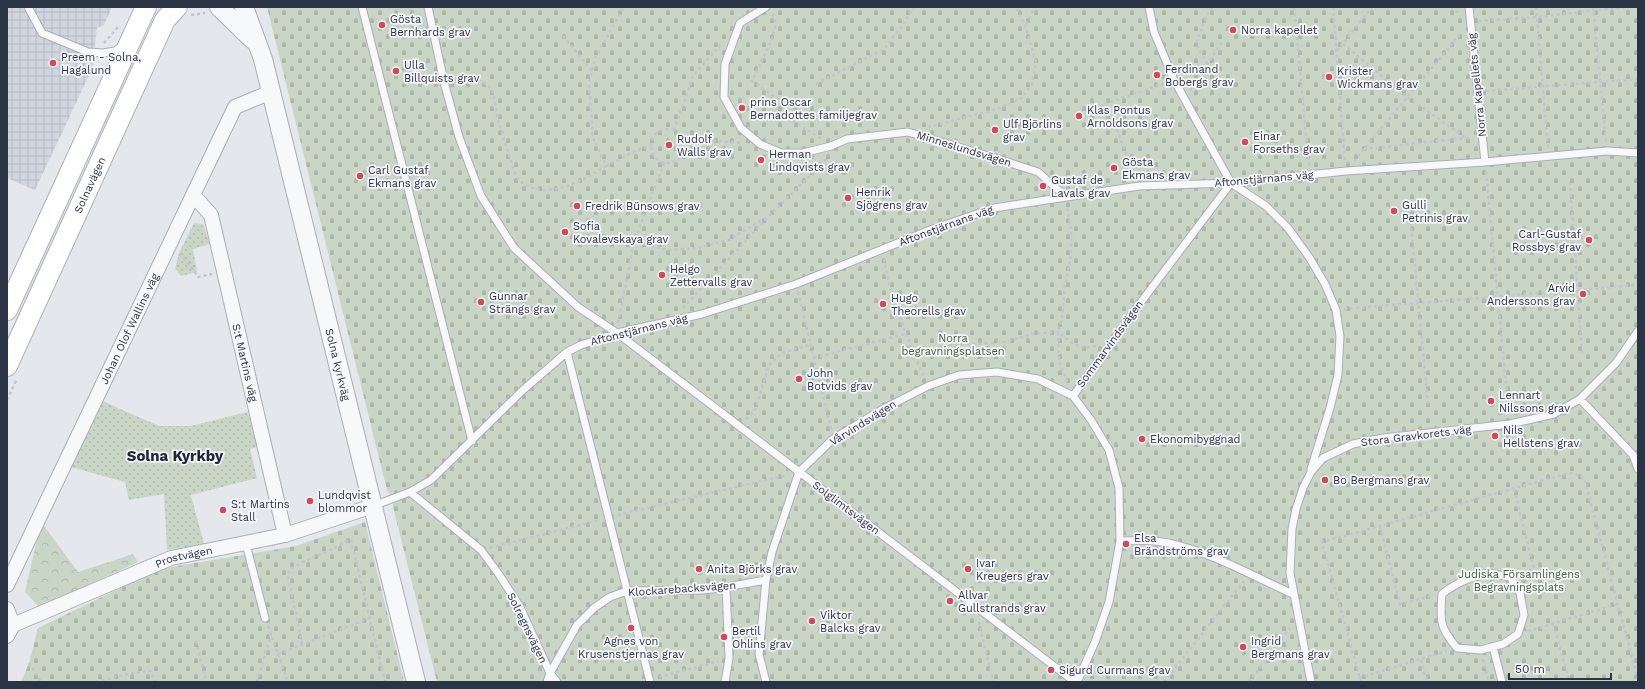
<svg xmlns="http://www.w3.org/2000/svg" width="1645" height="689" viewBox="0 0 1645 689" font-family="'Work Sans',sans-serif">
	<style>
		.industrial { fill: url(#industrial-grid) }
		.forest { fill: url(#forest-crowns) }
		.cemetery { fill: url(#cemetery-stones) }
		.park { fill: url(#park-dots) }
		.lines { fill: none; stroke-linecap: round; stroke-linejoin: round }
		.service-casing { stroke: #a9aeb7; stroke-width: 9 }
		.minor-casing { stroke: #a9aeb7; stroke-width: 16 }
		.tertiary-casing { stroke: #a9aeb7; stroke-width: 20 }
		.secondary-casing { stroke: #a9aeb7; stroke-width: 22 }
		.path { stroke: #c2c5cb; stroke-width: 2.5; stroke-dasharray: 3 3; stroke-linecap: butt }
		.service { stroke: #f7f8fa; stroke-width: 7 }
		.minor { stroke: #f7f8fa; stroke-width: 14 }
		.tertiary { stroke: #f7f8fa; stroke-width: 18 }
		.secondary { stroke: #fff; stroke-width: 20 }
		.poi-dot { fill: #d1495b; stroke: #f4f6f9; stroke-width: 1.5 }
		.labels { text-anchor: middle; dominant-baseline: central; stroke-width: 3.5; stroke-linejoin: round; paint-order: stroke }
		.poi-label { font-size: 11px; fill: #2b3445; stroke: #f4f6f9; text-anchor: start }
		.street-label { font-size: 11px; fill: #2b3445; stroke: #f4f6f9 }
		.park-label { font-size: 11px; fill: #3f6138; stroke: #f4f6f9 }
		.district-label { font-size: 15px; font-weight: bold; fill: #1d2536; stroke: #f4f6f9 }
	</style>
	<defs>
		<pattern id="industrial-grid" width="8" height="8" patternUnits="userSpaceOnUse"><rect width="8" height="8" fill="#d2d6de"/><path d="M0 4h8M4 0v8" fill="none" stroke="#b4b8c0"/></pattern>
		<pattern id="forest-crowns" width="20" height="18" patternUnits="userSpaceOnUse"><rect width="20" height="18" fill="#c9d6c5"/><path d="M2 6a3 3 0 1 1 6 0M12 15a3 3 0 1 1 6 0" fill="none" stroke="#adb8ab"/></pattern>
		<pattern id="cemetery-stones" width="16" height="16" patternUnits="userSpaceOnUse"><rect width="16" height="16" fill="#c9d6c5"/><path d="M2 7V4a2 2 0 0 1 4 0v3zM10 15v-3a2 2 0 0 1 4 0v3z" fill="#adb8ab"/></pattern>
		<pattern id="park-dots" width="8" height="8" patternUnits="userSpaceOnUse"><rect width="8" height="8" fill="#c9d6c5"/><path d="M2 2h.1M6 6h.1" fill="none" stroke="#adb8ab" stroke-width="1.8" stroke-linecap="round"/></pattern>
	</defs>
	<rect width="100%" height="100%" fill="#e4e7ec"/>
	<!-- industrial -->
	<path class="industrial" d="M7,7H112L104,25L97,28L92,69L35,190L7,178Z"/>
	<!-- forest -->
	<path class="forest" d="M41,522L78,572L133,554L138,562L39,607L25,592Z"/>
	<!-- cemetery -->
	<path class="cemetery" d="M267,7H1638V682H437L393,507V499L387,490Z
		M365,522L404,682H21L29,663L38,628L139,579L165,568L296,546Z"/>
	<!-- park -->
	<path class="park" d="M194,223L203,224L210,244L193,249L197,272L181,276L175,269L179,253Z
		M102,401L159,426H191L248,412L257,447L250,449L257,478L191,495L204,544L167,550L164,494L129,500L125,482L71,467Z"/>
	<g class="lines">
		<!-- service casing -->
		<g class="service-casing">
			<path id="service" d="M28,7L42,33L88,52L103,53L115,51L121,47
				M362,7L472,441
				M428,7L444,82L459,137L481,196L514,248L578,307L617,333L1075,682
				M766,7L740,23L725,64L724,97L741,128L760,144L781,153H803L831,146L847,139L908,132L998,159L1038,172L1065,196
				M1149,7L1154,32L1174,80L1231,183L1266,206L1288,228L1309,257L1325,284L1336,310L1340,336L1338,375L1330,408L1311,469
				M1469,7L1485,162
				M567,352L650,682
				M1580,399L1633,455L1638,469
				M410,492L481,550L498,573L520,607L550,673L557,682
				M373,506L410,492L431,480L523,390L567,352L581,345L617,333L702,314L796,284L930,230L994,208L1139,186L1231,183L1346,171L1485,162L1607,151L1638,153
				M1120,541C1132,541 1143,540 1155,541C1201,546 1250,575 1293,594
				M246,544L265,618
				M1489,573L1510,577L1520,593L1524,615L1518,634L1503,644L1481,650L1457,648C1439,627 1440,620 1442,594C1457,582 1471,577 1489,573Z
				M1493,647L1502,682
				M547,682L550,673L577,625L594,608L610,597L627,591L703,590L726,587L766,580
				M725,682L729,658L726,587
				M766,682L759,654L766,580L772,552L799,472L833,439L883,409L928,386L959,375L997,372L1038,379L1073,396
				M1077,682L1095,642L1109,602L1120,541L1119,488L1109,450L1091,420L1073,396L1141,302L1231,183
				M1311,682L1290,573L1292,529L1296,509L1303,488L1311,472L1323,458L1353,444L1383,438L1510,424L1554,414L1580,399L1616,363L1638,331"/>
		</g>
		<!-- minor casing -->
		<g class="minor-casing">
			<g id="minor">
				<path id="s1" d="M194,196L211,215L285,535"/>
				<path id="s2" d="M7,585L235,107L271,92"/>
				<path d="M7,609L13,625"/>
				<path id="s3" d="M7,636L13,625L171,558L285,535L373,506"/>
			</g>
		</g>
		<!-- tertiary casing -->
		<g class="tertiary-casing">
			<g id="tertiary">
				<path d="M219,7L253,40"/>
				<path id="s4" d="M244,7L263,59L416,682"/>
			</g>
		</g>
		<!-- secondary casing -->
		<g class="secondary-casing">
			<g id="secondary">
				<path d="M7,310L146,7"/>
				<path id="s5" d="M7,366L165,20L177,7"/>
			</g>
		</g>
		<!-- path -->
		<path class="path" d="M1294,7L1309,166
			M1333,7L1345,162
			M1451,7L1460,14
			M1536,7L1548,148
			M1593,7L1606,142
			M773,14L776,24L772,39L752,81L795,111
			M191,15L205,13
			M1479,21L1537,17L1626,7
			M1026,24L1035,7
			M563,36L592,71
			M104,43L118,27
			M1343,44L1407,97L1466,138L1474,139
			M1337,51L1372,7
			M1207,64L1196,43L1207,15L1213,7
			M454,81C466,79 483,77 491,89C495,96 495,108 497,116C501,127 513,174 519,180C544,203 583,181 606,166L593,138L589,82L596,56L624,7
			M816,84L884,49L903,25L913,7
			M1190,90L1221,43
			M1486,91L1638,79
			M777,100L776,107L780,115L791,120L822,139
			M928,127L997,109L1022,98L1032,84L1036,62L1025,25L1016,7
			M651 146a17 17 0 1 1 34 0a17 17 0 1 1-34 0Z
			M674,130L693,76L721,44
			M683,139L743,143
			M1364,149L1466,138
			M1354,161L1461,33
			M664,163L634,242L668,250L698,248L729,240L768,216
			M606,166L637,150L651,145
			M1486,172L1509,416
			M1135,177L1116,127L1101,105L1166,83
			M1570,182L1582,355
			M1409,204L1428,405
			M179,254L183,256L198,277L212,274
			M884,259C891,301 907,338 924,377
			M798,292L831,429
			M683,308L771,214L828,158
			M1344,309L1638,285
			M618,323L634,242
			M915,357L935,348L952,345L1005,342L1032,334L1058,332C1073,344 1077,349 1096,346
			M814,358L905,334
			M1067,382L1059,361L1058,332L1062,318L1065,285L1071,256V229L1067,207
			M7,400L17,379
			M746,419L755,410L769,365L782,353L811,344
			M1514,489L1534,569L1520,574
			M618,515L787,475
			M1380,527L1400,604L1432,596
			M490,548L600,520
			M979,622L993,682
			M1553,624L1570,682
			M268,626L288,682
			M1528,631L1618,604
			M196,641L206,682
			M302,644L288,575L290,569L303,562L351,540L385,682
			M278,654L370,618
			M1483,659L1489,682
			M1421,660L1427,682
			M29,663L41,682
			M659,677L719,661
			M1359,678L1447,651
			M96,682L137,672L151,671L155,682
			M257,682L271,634
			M1164,682L1244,581
			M1249,682L1290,628
			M1361,682L1322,542L1569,473L1580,475L1585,481L1638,680"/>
		<!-- service -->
		<use href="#service" class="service"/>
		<!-- minor -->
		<use href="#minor" class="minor"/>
		<!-- tertiary -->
		<use href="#tertiary" class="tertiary"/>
		<!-- secondary -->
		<use href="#secondary" class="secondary"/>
	</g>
	<!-- markers -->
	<g class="poi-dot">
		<circle cx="382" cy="25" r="4"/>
		<circle cx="1233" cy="30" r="4"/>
		<circle cx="53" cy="63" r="4"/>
		<circle cx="396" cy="71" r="4"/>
		<circle cx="1157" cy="75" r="4"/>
		<circle cx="1329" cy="77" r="4"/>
		<circle cx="742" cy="108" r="4"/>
		<circle cx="1079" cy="116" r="4"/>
		<circle cx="995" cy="130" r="4"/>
		<circle cx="1245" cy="142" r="4"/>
		<circle cx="669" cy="145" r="4"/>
		<circle cx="761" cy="160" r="4"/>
		<circle cx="1114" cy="168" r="4"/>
		<circle cx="360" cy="176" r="4"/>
		<circle cx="1043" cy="186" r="4"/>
		<circle cx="848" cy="198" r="4"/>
		<circle cx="577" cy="206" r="4"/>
		<circle cx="1394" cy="211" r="4"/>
		<circle cx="565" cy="232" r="4"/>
		<circle cx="1589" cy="240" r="4"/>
		<circle cx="662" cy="275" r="4"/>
		<circle cx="1583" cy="294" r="4"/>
		<circle cx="481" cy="302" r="4"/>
		<circle cx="883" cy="304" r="4"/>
		<circle cx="799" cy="379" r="4"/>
		<circle cx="1491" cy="401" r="4"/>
		<circle cx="1495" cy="436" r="4"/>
		<circle cx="1142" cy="439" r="4"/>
		<circle cx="1325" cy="480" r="4"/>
		<circle cx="310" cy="501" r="4"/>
		<circle cx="223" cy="510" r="4"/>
		<circle cx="1126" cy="544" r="4"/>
		<circle cx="699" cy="569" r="4"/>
		<circle cx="968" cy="569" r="4"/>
		<circle cx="950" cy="601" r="4"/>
		<circle cx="812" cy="621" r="4"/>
		<circle cx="631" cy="628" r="4"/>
		<circle cx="724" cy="637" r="4"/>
		<circle cx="1243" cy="647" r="4"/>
		<circle cx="1051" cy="670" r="4"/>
	</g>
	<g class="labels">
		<!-- poi labels -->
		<g class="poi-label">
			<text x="390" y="19">Gösta<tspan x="390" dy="13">Bernhards grav</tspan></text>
			<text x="1241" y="30">Norra kapellet</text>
			<text x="61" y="57">Preem - Solna,<tspan x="61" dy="13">Hagalund</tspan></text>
			<text x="404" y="65">Ulla<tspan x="404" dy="13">Billquists grav</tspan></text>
			<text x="1165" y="69">Ferdinand<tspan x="1165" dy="13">Bobergs grav</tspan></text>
			<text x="1337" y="71">Krister<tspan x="1337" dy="13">Wickmans grav</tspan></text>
			<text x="750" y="102">prins Oscar<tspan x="750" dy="13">Bernadottes familjegrav</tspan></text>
			<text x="1087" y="110">Klas Pontus<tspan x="1087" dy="13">Arnoldsons grav</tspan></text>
			<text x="1003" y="124">Ulf Björlins<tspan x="1003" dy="13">grav</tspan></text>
			<text x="1253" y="136">Einar<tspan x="1253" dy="13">Forseths grav</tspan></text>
			<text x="677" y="139">Rudolf<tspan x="677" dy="13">Walls grav</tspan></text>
			<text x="769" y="154">Herman<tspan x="769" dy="13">Lindqvists grav</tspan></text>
			<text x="1122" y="162">Gösta<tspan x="1122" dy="13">Ekmans grav</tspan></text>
			<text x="368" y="170">Carl Gustaf<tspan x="368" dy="13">Ekmans grav</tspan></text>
			<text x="1051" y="180">Gustaf de<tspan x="1051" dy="13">Lavals grav</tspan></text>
			<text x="856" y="192">Henrik<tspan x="856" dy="13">Sjögrens grav</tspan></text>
			<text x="1402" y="205">Gulli<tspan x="1402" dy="13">Petrinis grav</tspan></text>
			<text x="585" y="206">Fredrik Bünsows grav</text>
			<text x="573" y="226">Sofia<tspan x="573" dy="13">Kovalevskaya grav</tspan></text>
			<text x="1581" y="234" text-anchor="end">Carl-Gustaf<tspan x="1581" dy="13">Rossbys grav</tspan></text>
			<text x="670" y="269">Helgo<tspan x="670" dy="13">Zettervalls grav</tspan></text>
			<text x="1575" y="288" text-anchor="end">Arvid<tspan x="1575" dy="13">Anderssons grav</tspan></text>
			<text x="489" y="296">Gunnar<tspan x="489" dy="13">Strängs grav</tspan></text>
			<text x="891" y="298">Hugo<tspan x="891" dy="13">Theorells grav</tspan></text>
			<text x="807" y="373">John<tspan x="807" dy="13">Botvids grav</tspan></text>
			<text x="1499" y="395">Lennart<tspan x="1499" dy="13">Nilssons grav</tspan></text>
			<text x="1503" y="430">Nils<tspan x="1503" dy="13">Hellstens grav</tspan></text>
			<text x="1150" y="439">Ekonomibyggnad</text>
			<text x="1333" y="480">Bo Bergmans grav</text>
			<text x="318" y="495">Lundqvist<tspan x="318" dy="13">blommor</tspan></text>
			<text x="231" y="504">S:t Martins<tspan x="231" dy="13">Stall</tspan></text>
			<text x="1134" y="538">Elsa<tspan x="1134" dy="13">Brändströms grav</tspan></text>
			<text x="976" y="563">Ivar<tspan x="976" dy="13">Kreugers grav</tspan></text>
			<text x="707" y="569">Anita Björks grav</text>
			<text x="958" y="595">Allvar<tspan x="958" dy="13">Gullstrands grav</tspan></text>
			<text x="820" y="615">Viktor<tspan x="820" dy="13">Balcks grav</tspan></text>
			<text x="732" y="631">Bertil<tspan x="732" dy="13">Ohlins grav</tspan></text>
			<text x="631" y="641" text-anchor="middle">Agnes von<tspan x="631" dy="13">Krusenstjernas grav</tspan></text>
			<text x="1251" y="641">Ingrid<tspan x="1251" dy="13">Bergmans grav</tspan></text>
			<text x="1059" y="670">Sigurd Curmans grav</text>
		</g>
		<!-- street labels -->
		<g class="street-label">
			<text transform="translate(1477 85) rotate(-96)">Norra Kapellets väg</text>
			<text transform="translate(964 149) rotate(17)">Minneslundsvägen</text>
			<text transform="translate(1264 179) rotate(-5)">Aftonstjärnans väg</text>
			<text stroke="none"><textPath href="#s5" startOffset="199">Solnavägen</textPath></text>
			<text transform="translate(946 226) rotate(-20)">Aftonstjärnans väg</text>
			<text stroke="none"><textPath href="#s2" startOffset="284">Johan Olof Wallins väg</textPath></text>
			<text transform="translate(639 330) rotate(-14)">Aftonstjärnans väg</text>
			<text transform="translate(1110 344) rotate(-54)">Sommarvindsvägen</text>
			<text stroke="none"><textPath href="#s1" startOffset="177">S:t Martins väg</textPath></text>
			<text stroke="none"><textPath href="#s4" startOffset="370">Solna kyrkväg</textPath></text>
			<text transform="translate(863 423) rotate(-32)">Vårvindsvägen</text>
			<text transform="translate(1416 436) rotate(-7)">Stora Gravkorets väg</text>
			<text transform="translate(846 508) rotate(37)">Solglimtsvägen</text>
			<text stroke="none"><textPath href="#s3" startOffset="197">Prostvägen</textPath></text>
			<text transform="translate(682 589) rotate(-4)">Klockarebacksvägen</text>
			<text transform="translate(527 628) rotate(64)">Solregnsvägen</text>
		</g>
		<!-- park labels -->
		<g class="park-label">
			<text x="953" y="338">Norra<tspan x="953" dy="13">begravningsplatsen</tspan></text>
			<text x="1519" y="574">Judiska Församlingens<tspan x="1519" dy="13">Begravningsplats</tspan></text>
		</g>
		<!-- district labels -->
		<g class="district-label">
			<text x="175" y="456">Solna Kyrkby</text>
		</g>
	</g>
	<!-- border -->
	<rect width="1645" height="689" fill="none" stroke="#2b3445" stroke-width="16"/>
	<!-- scale -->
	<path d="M1509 673v6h102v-6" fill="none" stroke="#2b3445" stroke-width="2"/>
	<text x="1515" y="673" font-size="12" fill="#2b3445" stroke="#f4f6f9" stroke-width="3" paint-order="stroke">50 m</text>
</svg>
